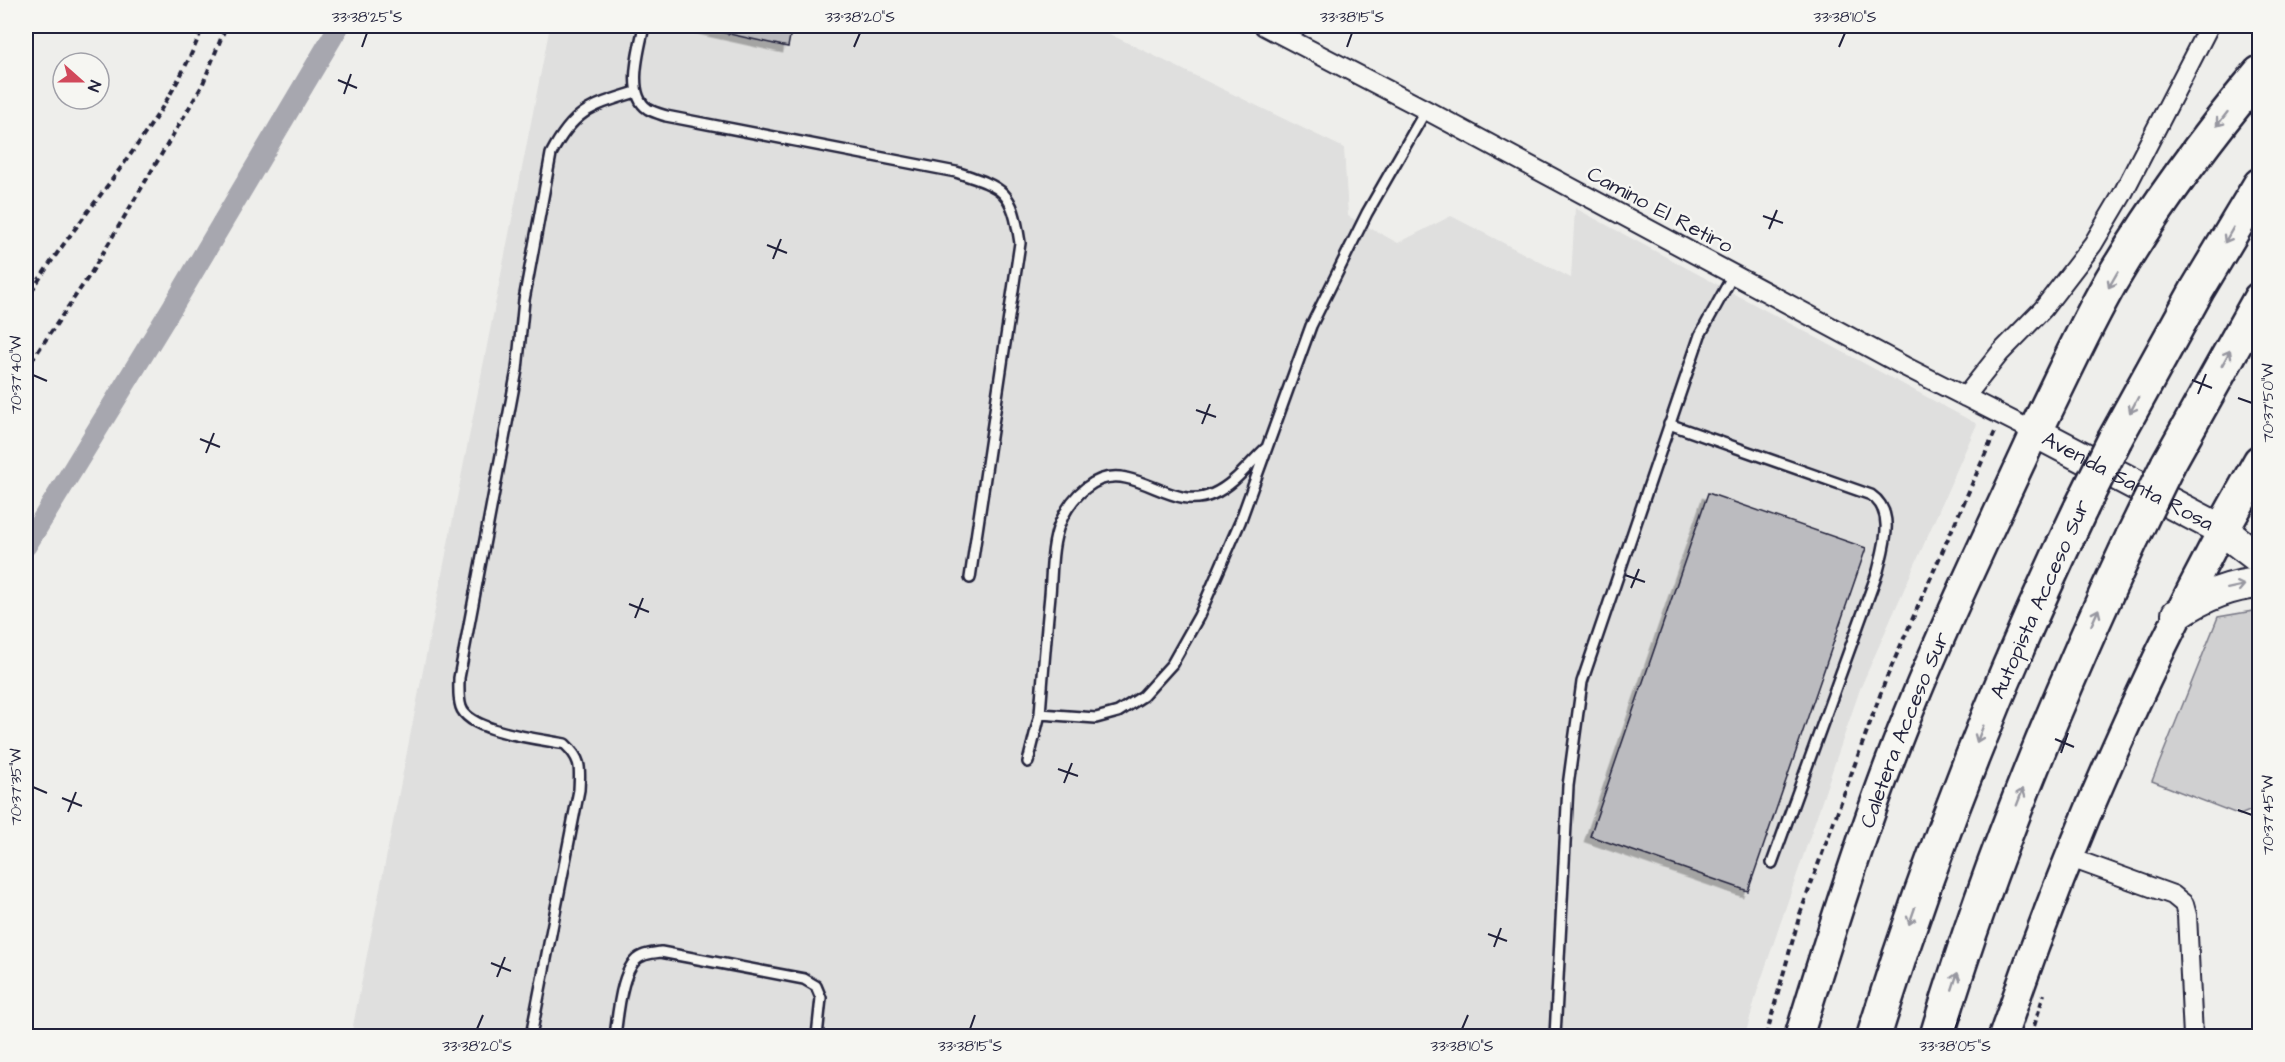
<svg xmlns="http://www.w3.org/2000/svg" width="2285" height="1062" viewBox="0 0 2285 1062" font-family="'Architects Daughter',sans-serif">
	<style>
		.built { fill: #dfdfde }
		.green { fill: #d0d0d1; stroke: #797986; stroke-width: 1.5 }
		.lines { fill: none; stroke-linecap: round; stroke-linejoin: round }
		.canal { stroke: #a7a7af; stroke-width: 21 }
		.building { fill: #bbbbbf; stroke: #22223b; stroke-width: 1.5; filter: url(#shadow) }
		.service-casing { stroke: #22223b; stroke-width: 14 }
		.minor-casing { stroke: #22223b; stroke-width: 22 }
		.secondary-casing { stroke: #22223b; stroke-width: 32 }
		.primary-casing { stroke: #22223b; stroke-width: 34 }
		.motorway-casing { stroke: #22223b; stroke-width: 38 }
		.path { stroke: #22223b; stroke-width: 4; stroke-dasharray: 6 4.5; stroke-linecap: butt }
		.service { stroke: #f6f6f2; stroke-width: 9 }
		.minor { stroke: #f6f6f2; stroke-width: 18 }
		.secondary { stroke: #f6f6f2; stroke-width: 27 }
		.primary { stroke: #f6f6f2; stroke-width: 30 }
		.motorway { stroke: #f6f6f2; stroke-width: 33 }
		.motorway-bridge-casing { stroke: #22223b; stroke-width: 38; stroke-linecap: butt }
		.motorway-bridge { stroke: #f6f6f2; stroke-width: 33 }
		.oneway { stroke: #9797a0 }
		.ticks { fill: none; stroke: #22223b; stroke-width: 2 }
		.labels { text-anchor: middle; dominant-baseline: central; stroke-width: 5; stroke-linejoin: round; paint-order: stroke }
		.street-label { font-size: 21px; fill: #22223b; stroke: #f6f6f2 }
		.neatline { fill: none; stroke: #22223b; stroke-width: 2 }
		.ticks-label { font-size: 15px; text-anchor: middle; fill: #22223b }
	</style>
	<defs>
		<filter id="shadow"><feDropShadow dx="-5.5" dy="5.5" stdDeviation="0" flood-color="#0004"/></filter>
	</defs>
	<rect width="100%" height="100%" fill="#eeeeeb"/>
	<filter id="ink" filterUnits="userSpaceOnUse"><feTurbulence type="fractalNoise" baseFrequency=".0167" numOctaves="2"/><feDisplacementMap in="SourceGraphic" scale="12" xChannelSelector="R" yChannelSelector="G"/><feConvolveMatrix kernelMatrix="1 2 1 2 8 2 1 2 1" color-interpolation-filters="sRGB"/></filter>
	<g filter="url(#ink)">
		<!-- built -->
		<path class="built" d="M550,26H1093L1344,148L1348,216L1398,243L1451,216L1571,278L1575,208L1977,424L1860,689L1757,992L1745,1036H351Z"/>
		<!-- green -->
		<path class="green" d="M2259,610V807L2240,815L2152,781L2218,617Z"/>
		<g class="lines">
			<!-- canal -->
			<path class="canal" d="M26,546L173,306L339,26"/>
		</g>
		<!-- building -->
		<path class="building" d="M699,26H792L788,47L698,27Z
			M1708,493L1866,548L1748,891L1590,836Z"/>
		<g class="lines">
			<!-- service casing -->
			<g class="service-casing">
				<path id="service" d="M644,26C640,47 625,94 648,109C653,112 660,114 666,116L956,172C1005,188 1012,190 1020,243L970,578
					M1669,424L1871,495C1896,512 1884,546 1878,571L1772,863
					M1040,714C1043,674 1046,635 1050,595C1052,572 1051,545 1060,523C1071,497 1095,471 1126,478C1156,484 1182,508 1213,494C1234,485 1249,464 1265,449
					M1028,762L1040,714L1096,718L1118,712L1143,696L1172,664L1199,616L1240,522L1311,326L1367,213L1426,110
					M531,1036L579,790C580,768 582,760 565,744C541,739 469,732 461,707C458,698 459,687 459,678L517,370L524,300L551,154C574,110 591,106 636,92
					M615,1036C618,1016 621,964 642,956C648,953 655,953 661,952L804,979L816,986L821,998L817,1036
					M1555,1036L1568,786L1582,682L1700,335L1733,275"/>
			</g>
			<!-- minor casing -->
			<g class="minor-casing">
				<path id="minor" d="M1264,26L1426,110L1904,366L2035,432
					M1965,397L2000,353L2043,309L2093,244L2122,195L2209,26
					M2068,857L2173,895L2184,904L2187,915L2193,1036"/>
			</g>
			<!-- secondary casing -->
			<g class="secondary-casing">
				<g id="secondary">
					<path id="s1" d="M1799,1036C1827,944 1856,851 1890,761C1932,649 1985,541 2035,432"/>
					<path d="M2003,1036C2063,859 2134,695 2222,530"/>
				</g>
			</g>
			<!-- primary casing -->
			<g class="primary-casing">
				<g id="primary">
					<path id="s2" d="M2035,432L2222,530L2260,559"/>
					<path d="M2177,614C2202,597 2228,585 2260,583"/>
				</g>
			</g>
			<!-- motorway casing -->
			<g class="motorway-casing">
				<path id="motorway" d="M2035,432C2060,382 2083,330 2111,281C2154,208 2205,139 2260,73
					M2115,439L2197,290L2260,185
					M2168,464L2260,299
					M2222,530L2260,462
					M1874,1036C1930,854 1999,680 2081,508
					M1937,1036C1988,864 2057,698 2133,536"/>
			</g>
			<!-- path -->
			<path class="path" d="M26,300C83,207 164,130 203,26
				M26,369L91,273L202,86L226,26
				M1766,1036L1800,914L1886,679L1995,432
				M2031,1036L2044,994"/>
			<!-- service -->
			<use href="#service" class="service"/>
			<!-- minor -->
			<use href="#minor" class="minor"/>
			<!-- secondary -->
			<use href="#secondary" class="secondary"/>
			<!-- primary -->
			<use href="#primary" class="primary"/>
			<!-- motorway -->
			<use href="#motorway" class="motorway"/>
			<!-- motorway-bridge casing -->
			<g class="motorway-bridge-casing">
				<path id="motorway-bridge" d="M2081,508L2115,439
					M2133,536L2168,464"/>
			</g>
			<!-- motorway-bridge -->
			<use href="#motorway-bridge" class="motorway-bridge"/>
		</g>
		<!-- one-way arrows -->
		<defs><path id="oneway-shaft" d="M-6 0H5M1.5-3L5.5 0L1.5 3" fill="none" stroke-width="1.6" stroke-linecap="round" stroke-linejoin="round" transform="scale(1.5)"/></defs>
		<g class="oneway">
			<use href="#oneway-shaft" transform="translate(2222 119) rotate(128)"/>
			<use href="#oneway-shaft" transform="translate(2229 235) rotate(120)"/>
			<use href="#oneway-shaft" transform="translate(2113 280) rotate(120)"/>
			<use href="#oneway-shaft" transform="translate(2226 358) rotate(-61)"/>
			<use href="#oneway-shaft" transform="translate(2134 405) rotate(118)"/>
			<use href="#oneway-shaft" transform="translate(2236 587) rotate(-12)"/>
			<use href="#oneway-shaft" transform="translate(2095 617) rotate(-66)"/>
			<use href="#oneway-shaft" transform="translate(1980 734) rotate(112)"/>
			<use href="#oneway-shaft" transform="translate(2020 797) rotate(-69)"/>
			<use href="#oneway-shaft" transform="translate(1912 916) rotate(109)"/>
			<use href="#oneway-shaft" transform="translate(1955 981) rotate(-72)"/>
		</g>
	</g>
	<!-- ticks -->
	<path class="ticks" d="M362,47L367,33M854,47L860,33M1347,47L1352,33M1839,47L1845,33M338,80L357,88M344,94L351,74M1763,216L1783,223M1769,229L1777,210M767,245L787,253M773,259L781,239M33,375L47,381M2192,380L2212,388M2198,394L2206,374M2238,398L2252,403M1196,410L1216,417M1202,424L1210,404M200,439L220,447M206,453L214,433M1625,575L1645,582M1631,588L1639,569M629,604L649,612M635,618L643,598M2055,739L2074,747M2061,753L2068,733M1058,769L1078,776M1064,783L1072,763M33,787L47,793M62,798L82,806M2238,810L2252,815M68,812L76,792M1488,934L1507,941M1494,947L1501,928M491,963L511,971M497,977L505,957M477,1029L483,1015M970,1029L975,1015M1462,1029L1468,1015M1955,1029L1960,1015"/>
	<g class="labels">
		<!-- street labels -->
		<g class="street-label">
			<text transform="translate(1660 210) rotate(28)">Camino El Retiro</text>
			<text stroke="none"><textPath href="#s2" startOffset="105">Avenida Santa Rosa</textPath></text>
			<text transform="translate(2040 599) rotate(-66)">Autopista Acceso Sur</text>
			<text stroke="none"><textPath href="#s1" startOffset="324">Caletera Acceso Sur</textPath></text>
		</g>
	</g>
	<!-- margin -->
	<rect width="2285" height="1062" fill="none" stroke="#f6f6f2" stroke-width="66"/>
	<!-- north arrow -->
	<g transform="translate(81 81) rotate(111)"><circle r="28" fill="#f6f6f2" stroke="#a1a1a9" stroke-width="1.5"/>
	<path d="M0-4.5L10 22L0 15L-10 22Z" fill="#d1495b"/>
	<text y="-9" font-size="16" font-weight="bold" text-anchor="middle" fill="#22223b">N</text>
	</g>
	<rect x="33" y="33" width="2219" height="996" class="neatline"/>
	<g class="ticks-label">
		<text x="367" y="22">33°38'25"S</text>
		<text x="860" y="22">33°38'20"S</text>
		<text x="1352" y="22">33°38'15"S</text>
		<text x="1845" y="22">33°38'10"S</text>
		<text transform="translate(16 375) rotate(-90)" y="5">70°37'40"W</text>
		<text transform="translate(2268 403) rotate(-90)" y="5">70°37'50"W</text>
		<text transform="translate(16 787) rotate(-90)" y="5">70°37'35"W</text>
		<text transform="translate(2268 815) rotate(-90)" y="5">70°37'45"W</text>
		<text x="477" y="1051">33°38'20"S</text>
		<text x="970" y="1051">33°38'15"S</text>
		<text x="1462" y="1051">33°38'10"S</text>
		<text x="1955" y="1051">33°38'05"S</text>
	</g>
</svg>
